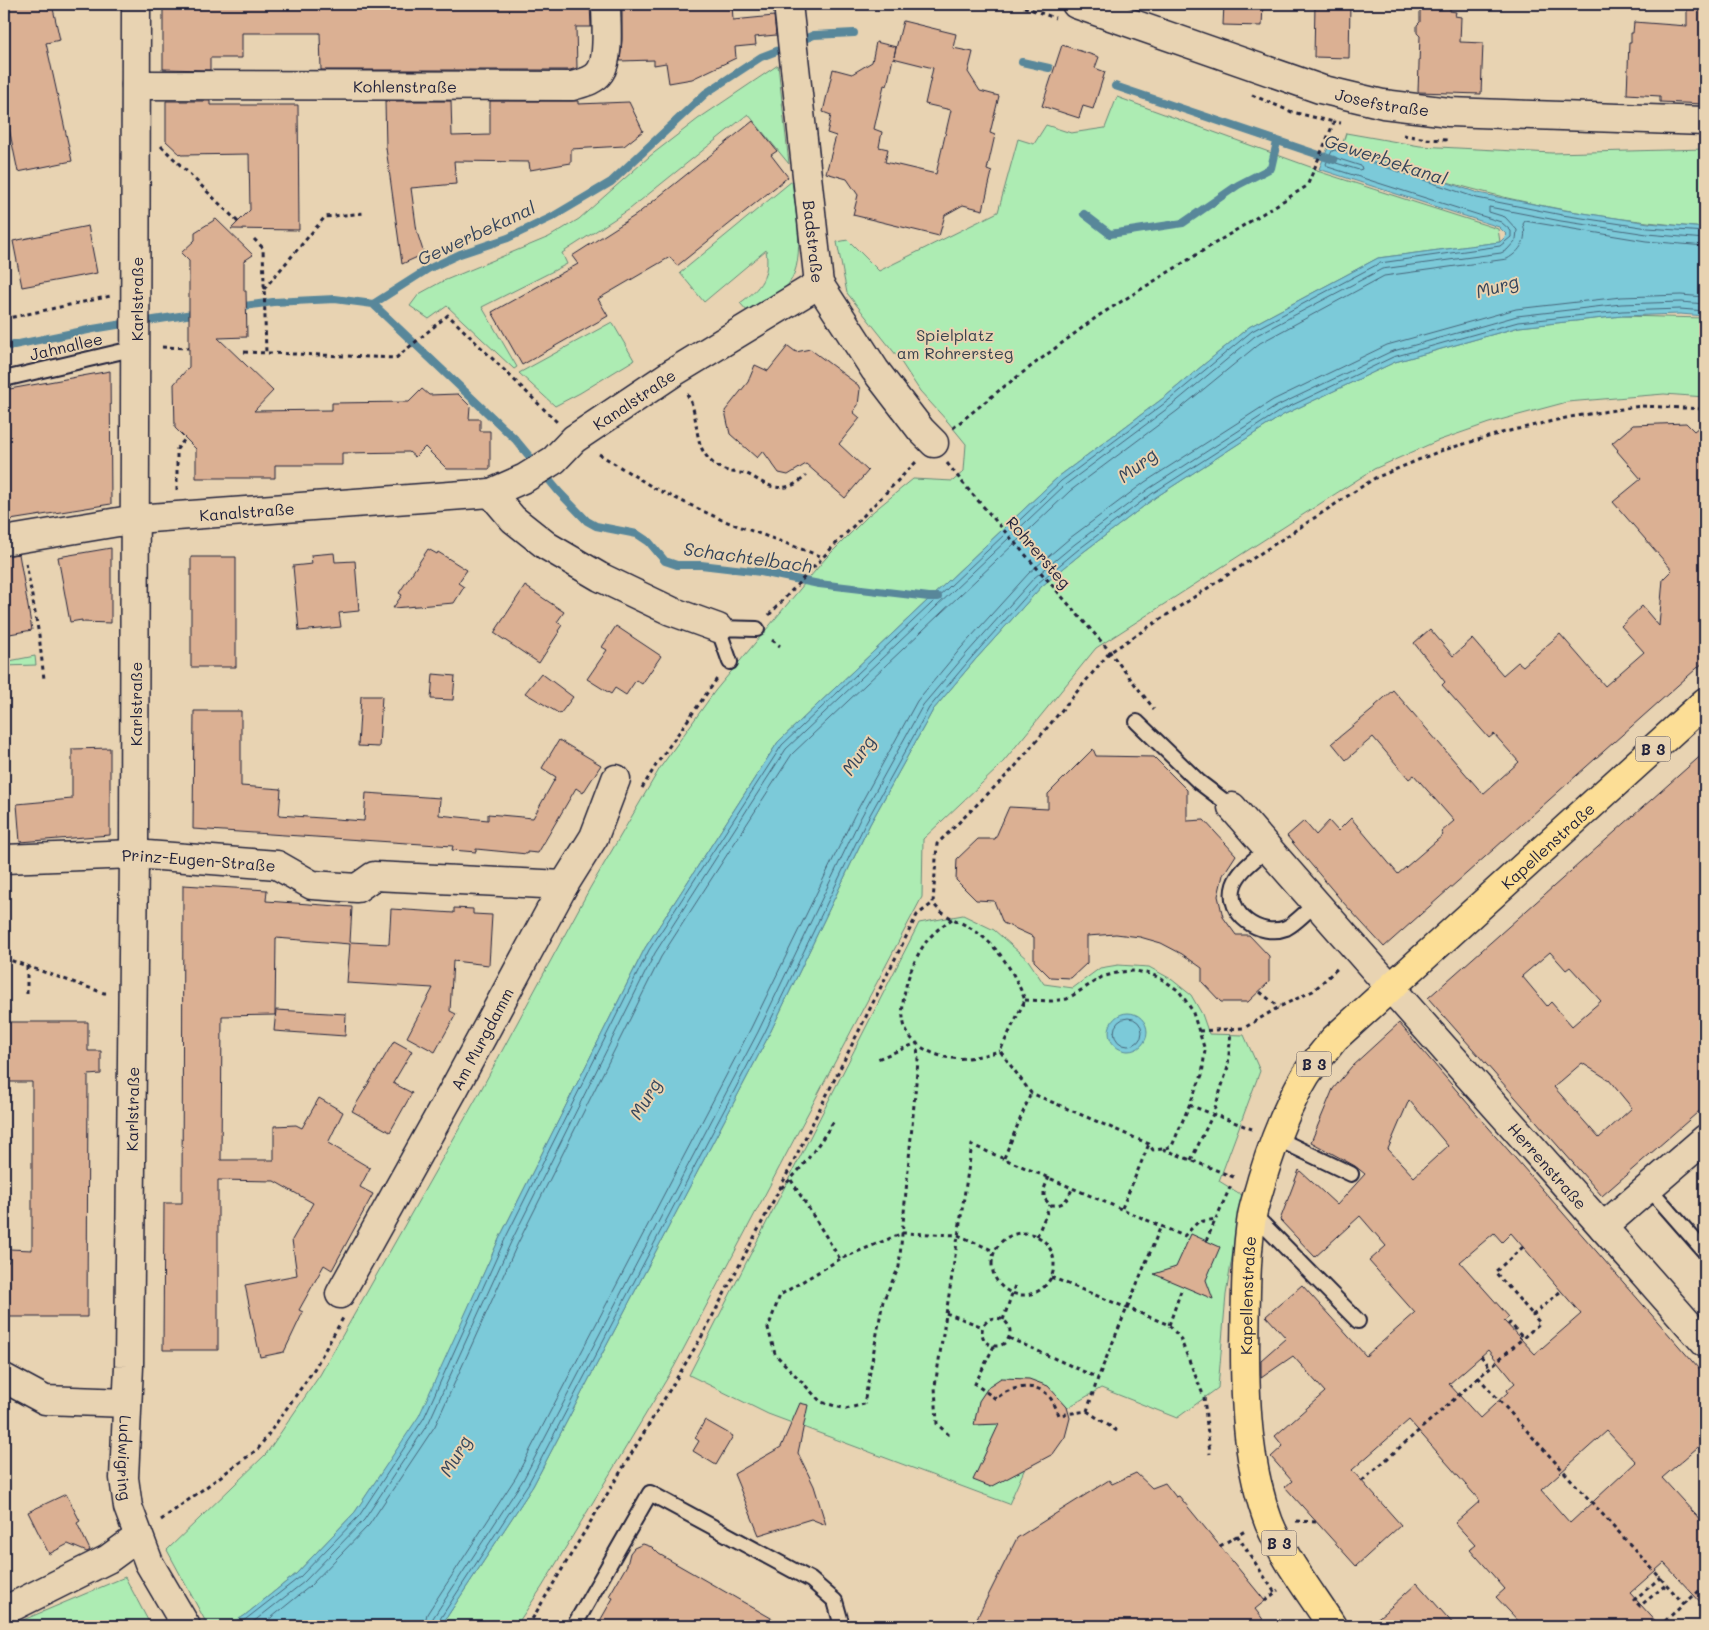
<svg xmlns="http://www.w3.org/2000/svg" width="1709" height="1630" viewBox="0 0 1709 1630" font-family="Mali,sans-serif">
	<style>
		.green { fill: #adecb3; stroke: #688777 }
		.water { fill: #7ccad9; stroke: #58879a }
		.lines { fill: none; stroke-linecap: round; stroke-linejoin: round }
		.shore { stroke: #46657a; stroke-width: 1 }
		.stream { stroke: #58879a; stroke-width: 8 }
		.building { fill: #dbb093; stroke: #22223b; fill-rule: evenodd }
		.service-casing { stroke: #22223b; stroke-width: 18 }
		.minor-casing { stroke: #22223b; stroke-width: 31 }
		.tertiary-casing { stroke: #22223b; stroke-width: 31 }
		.primary-casing { stroke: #22223b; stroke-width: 31 }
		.path { stroke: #22223b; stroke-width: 3; stroke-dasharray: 4 4; stroke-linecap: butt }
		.service { stroke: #e8d3b2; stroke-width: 14 }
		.minor { stroke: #e8d3b2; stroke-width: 28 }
		.tertiary { stroke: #e8d3b2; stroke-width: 28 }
		.primary { stroke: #fcde96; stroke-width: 28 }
		.labels { text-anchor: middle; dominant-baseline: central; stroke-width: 4; stroke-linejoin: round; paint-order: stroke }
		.shield { fill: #e8d3b2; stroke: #5d575f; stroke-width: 1 }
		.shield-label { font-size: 15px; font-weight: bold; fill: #22223b }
		.street-label { font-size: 16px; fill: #22223b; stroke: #e8d3b2 }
		.park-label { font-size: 16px; fill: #37404d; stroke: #e8d3b2 }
		.water-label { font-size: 18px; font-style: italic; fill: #34445b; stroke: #e8d3b2 }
	</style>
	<rect width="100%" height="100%" fill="#e8d3b2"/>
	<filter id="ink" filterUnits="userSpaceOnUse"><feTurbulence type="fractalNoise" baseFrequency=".02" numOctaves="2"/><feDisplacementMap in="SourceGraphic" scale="10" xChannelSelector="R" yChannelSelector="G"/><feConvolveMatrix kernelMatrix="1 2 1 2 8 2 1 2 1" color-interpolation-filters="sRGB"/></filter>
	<g filter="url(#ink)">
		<!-- green -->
		<path class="green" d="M778,65L789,164L748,114L630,209L562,253L567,264L482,307L517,367L514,369L447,306L429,319L410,306L419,294L441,282L549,237L579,219L650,156L698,119Z
			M1117,97L1316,169L1317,171L1498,229L1500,242L1378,258L1249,327L1166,396L1058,477L778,742L645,948L500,1237L420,1416L355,1512L296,1574L244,1616L228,1626H208L167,1550L266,1454L320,1375L476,1099L590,888L660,768L715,691L825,559L869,515L913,479L953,481L964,471L966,444L948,422L920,391L897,356L847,293L837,242L848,240L879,271L998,212L1018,139L1034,144L1046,125L1071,133L1105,128Z
			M1346,133L1420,146L1552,153L1705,149V228C1629,221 1553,211 1480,191C1433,179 1387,163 1341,149Z
			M792,181C795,212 809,266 784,289C774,299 760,305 749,313L740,303C761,288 770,276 766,250L704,302L680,273Z
			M1622,316L1705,318V397L1664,394L1567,402L1489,423L1437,441L1374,469L1096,648L999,767L923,839L922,897L674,1367L542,1587L516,1626H441L533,1486L768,1037L870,824L933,710L975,660L1042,586L1082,553L1156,497L1283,415L1395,362L1519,327Z
			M612,322L634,360L580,393L555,406L519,373Z
			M35,656L36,665L4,666V662Z
			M963,915L994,930L1028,960L1044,984L1073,988L1100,968L1118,965L1149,967L1171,979L1191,995L1202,1014L1209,1034L1244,1035L1260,1071L1219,1181L1242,1195L1226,1295L1218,1388L1177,1418L1101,1388L1067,1408L1062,1407L1030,1457L1009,1504L768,1414L689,1375L919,923Z
			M125,1577L151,1626H9Z"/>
		<!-- water -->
		<path class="water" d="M1330,143L1478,193L1563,210L1649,223L1705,228V316L1680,314L1622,316L1519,327L1395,362L1283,415L1156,497L1082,553L1042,586L975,660L933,710L870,824L768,1037L533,1486L441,1626H228L244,1616L296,1574L355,1512L419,1416L500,1237L645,948L778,742L1058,477L1166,396L1249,327L1378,258L1500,242L1507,235L1499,227L1319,169Z
			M1109 1032a19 19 0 1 1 38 0a19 19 0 1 1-38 0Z"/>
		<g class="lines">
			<!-- shore -->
			<path class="shore" d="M1336,158L1361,166L1362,169L1359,170L1336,163L1335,161Z
				M1114 1032a14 14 0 1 1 28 0a14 14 0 1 1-28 0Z
				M237,1626L300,1577L359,1516L424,1418L505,1239L649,950L782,745L1061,481L1169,400L1252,331L1380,263L1500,246L1511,237V231L1501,222L1328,167L1326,164L1332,151L1335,150L1477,198L1562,215L1648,228L1705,232
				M248,1626L304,1582L364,1520L429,1422L511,1242L655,953L786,749L1065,485L1172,405L1255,336L1382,269L1501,253L1507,250L1516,240L1517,230L1505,217L1489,212V207L1561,221L1647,234L1705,239
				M261,1626L309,1587L369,1525L435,1426L517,1245L661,957L792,754L1070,491L1177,411L1260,343L1384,276L1507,259C1521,251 1528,239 1523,224L1525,221L1646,241L1705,246
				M424,1626L427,1614L516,1477L751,1028L854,816L917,701L961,648L1029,573L1070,538L1145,482L1273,400L1387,345L1516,309L1621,297L1681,295L1705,297
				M431,1626L433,1618L523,1480L758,1032L860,819L923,705L967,653L1034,578L1075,544L1150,488L1277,406L1390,352L1517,316L1621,304L1681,302L1705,304
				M438,1626V1622L528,1484L764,1034L866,822L929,708L972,657L1038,583L1079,549L1153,493L1280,411L1393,357L1518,322L1622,311L1680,309L1705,311"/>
			<!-- stream -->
			<path class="stream" d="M797,42L814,35L854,33
				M1022,62L1049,68
				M1115,86L1334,160
				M1084,214L1110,234L1183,223L1238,185L1271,168L1277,142
				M373,304L515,439L559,492L587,521L596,526L637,534L649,542L665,561L677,565H701L761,572L819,584L929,597H938
				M237,307L273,302L335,299L373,304L428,269L460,254L508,238L552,217L611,182L706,93L761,57L787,47
				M141,322L199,313
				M4,347L93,329L129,323"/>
		</g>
		<!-- building -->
		<path class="building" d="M4,4H52L60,40L46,43L72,161L18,172L4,104Z
			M163,4H590L591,27H576L577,68L570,70H321L320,33H242V58H210V70L163,69Z
			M622,4H732L733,20L774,16L776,35L755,37L756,45L735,47L736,58L692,79L669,83L666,63L654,65V60L620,61L622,40Z
			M1224,4H1263L1262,26L1223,25Z
			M1315,4H1350L1349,58L1314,57Z
			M1420,4H1450V11L1456,12L1455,16L1461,17L1460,42L1483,43L1481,94L1418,92L1420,36L1417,33V25L1420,22Z
			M1687,4H1705V104L1660,102V96L1627,94L1629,42H1631V33H1633L1634,22L1687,26Z
			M903,21L956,34L953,48L973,52L968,72L980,91L999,96L990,133L995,135L987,170L992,172L983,210L963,205L945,215L939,236L853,215L858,195L847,179L826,173L836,136L827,133L831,115L823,112L833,69L852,74L872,62L876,42L896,47L894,56ZM893,58L933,68L925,104L951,110L936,174L885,162L888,149L879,147L882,132L874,129L884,85L887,86Z
			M1062,45L1099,57L1095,68L1105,72L1093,109L1083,106L1079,118L1042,106Z
			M166,101H210V105H298L299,230L231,229L250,210L249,154L181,155L166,141Z
			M385,101H451L452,136L490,135V101H578V104L629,102L643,131L624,146L571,149V163L530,170L529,162L454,161L456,184L411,188L417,232L424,254L402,264L386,148Z
			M753,121L777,151L771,155L788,177L677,266L670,257L598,299L608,316L522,365L492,312L578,264L572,256L636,215Z
			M216,219L253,255L244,261V291H246L247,337L218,338L273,391L254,411L332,410V403L409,402L422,389L429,395L458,394L470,406L469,419H480V431H490V469H447L425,447L415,457L409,452L342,453V465H275V478H196V449L175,428L174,384L189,367V261L181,253L195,240V232Z
			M88,226L97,273L22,287L13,241Z
			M788,346L796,352L810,349L858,385L860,389L858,405L853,412L860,418L839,444L868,471L845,498L806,464L788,475L779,473L763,451L757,458L730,434L725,411L748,382L755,365L768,371Z
			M110,371L111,504L4,521V390Z
			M1705,422V661L1384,947L1341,900L1287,836L1304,821L1316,835L1329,821L1338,831L1351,818L1398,874L1443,835L1441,832L1454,821L1414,775L1409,779L1373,737L1346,760L1332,743L1376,707L1375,706L1393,690L1483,794L1519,762L1494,734L1489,738L1442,685L1445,682L1414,643L1430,629L1453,656L1472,639L1503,675L1518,662L1523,666L1560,634L1605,686L1644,652L1621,626L1642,606L1659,626L1663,579L1672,570L1613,502L1641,479L1617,451L1618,450L1612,443L1633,425L1686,423L1694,431Z
			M111,548V623L82,622V620L70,622L58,557Z
			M428,549L437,554L438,552L467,570L458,583L464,587L454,603L393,608L402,595L399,593Z
			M334,553L335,562L355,561L359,611L339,613L341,627L299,631L293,566L312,564L311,555Z
			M19,554L32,630L4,635V556Z
			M191,557H236V667H191Z
			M525,586L564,612L557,622L562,625L558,631L559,632L539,663L494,633Z
			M616,626L661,656L642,684L636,680L626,695L615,688L611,694L587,679L607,650L602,647Z
			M541,673L573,697L560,714L525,693Z
			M433,674L455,676L453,700L431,699Z
			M361,696H382L379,747L358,746Z
			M194,711H241V786L281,789L279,815L364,821L366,793L440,798L439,815L488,820V814L533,818L556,777L542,768L559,740L601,765L583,793L576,788L538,853L527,852V854L476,849V852L452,850L453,846L193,829Z
			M110,748V835L20,842L17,804L72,799V749Z
			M1093,749L1096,756L1154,757L1187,790V821L1204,820L1236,855L1223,875L1218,896L1223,917L1236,935H1249L1269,956V982L1248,1002H1221L1202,982V968L1182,954L1161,943L1140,937L1116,934L1087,936V963L1071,978L1050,977L1034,961V937L1003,923L994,901L976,900L956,880L957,859L978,839H995L1009,807L1048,809V794Z
			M1705,752V1106L1602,1196L1428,998ZM1550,952L1566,970L1570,967L1601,1001L1572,1026L1551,1002L1547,1006L1522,976ZM1582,1063L1609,1080L1632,1108L1599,1138L1554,1087Z
			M183,885L267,890L266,901L352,907L350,942L389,944L391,909L454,913V908L473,909V914L492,915L489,965L453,961L450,1011L456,1014L435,1052L407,1037L433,988L347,983L350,944L276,938L275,1015L222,1016L221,1160H274V1126L296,1125L302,1128L319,1098L343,1112L328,1143L370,1168L360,1187L373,1194L332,1270L324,1265L299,1310L303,1312L284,1352L260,1357L245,1285L297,1275L292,1240L313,1203L274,1181L218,1180V1350H163L164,1203H182Z
			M276,1010L346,1014L345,1036L274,1031Z
			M4,1022H88V1051H101V1074L88,1075L87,1317H4V1262H9V1249L32,1250V1082H4Z
			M1399,1023L1475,1112L1705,1376V1441L1662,1478L1705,1525V1607L1664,1563L1630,1593L1660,1626H1523L1496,1597L1505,1589L1470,1549L1475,1545L1455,1523L1480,1501L1409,1420L1352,1470L1401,1525L1356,1566L1285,1487L1292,1481L1271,1457L1283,1446L1275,1436L1325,1392L1293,1356L1261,1378V1360L1286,1338L1266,1316L1302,1285L1366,1356L1415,1313L1369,1261L1386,1246L1360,1216L1315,1257L1280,1220L1299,1170L1337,1205L1365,1174L1355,1166L1311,1142L1333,1089L1352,1066ZM1409,1100L1448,1146L1414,1177L1388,1149ZM1494,1233L1502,1242L1511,1233L1581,1314L1535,1354L1504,1321L1509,1317L1460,1262ZM1488,1350L1515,1383L1507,1390L1508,1392L1480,1418L1449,1384ZM1607,1431L1636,1462L1570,1523L1541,1490Z
			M394,1041L412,1051L393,1083L412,1093L390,1132L352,1111Z
			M1191,1234L1220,1247L1206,1280L1213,1299L1154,1274L1176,1267Z
			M1001,1378L1029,1379L1048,1386L1067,1407L1070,1418L1065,1437L1053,1454L991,1487L973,1480L999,1424L974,1425L979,1401L989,1386Z
			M800,1403L808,1405L798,1453L814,1486L826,1525L811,1519L759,1535L734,1474L781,1447Z
			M705,1420L733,1436L716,1465L693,1451L699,1441L695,1438Z
			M1136,1473L1152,1488L1165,1483L1176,1497L1179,1496L1265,1601L1255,1609L1268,1626H973L1017,1538L1109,1480L1112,1484Z
			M66,1494L80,1521L77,1523L90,1550L87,1552L68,1544L49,1554L28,1512Z
			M643,1544L652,1547L659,1554L785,1626H597L613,1598L609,1596L627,1565L630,1553L634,1548Z
			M1417,1583L1455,1626H1368L1391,1607Z"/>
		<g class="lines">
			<!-- service casing -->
			<g class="service-casing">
				<path id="service" d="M4,379L136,348
					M730,662L718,628L757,629
					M1137,722L1199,782L1232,807
					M1268,848C1256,859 1239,870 1234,885C1225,914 1260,938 1286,928C1295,924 1308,910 1316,903
					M1276,1138L1351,1174
					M1649,1188L1705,1252
					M1253,1214L1358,1321
					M574,1626L650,1493L811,1580L835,1601L842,1626"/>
			</g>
			<!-- minor casing -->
			<g class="minor-casing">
				<g id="minor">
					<path id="s1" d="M788,4L819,284L875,370L921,430L934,443"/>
					<path id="s2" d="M1076,4L1320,89L1383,104L1449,112L1705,121"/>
					<path id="s3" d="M136,85L572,86C582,83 594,81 600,72C610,58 606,21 606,4"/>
					<path d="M491,493L513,519L547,546L600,577L671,611L718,628"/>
					<path id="s4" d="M4,541L136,519L491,493L525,478L554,460L574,439L674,372L819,284"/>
					<path id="s5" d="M1232,807C1388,987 1548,1164 1705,1343"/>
					<path id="s6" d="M4,859L134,854L277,865L312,885L357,888L374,876L564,885"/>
					<path d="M1603,1227L1705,1139"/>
					<path id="s7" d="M340,1294L454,1089L564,885L594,837L616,779"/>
					<path d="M4,1378L45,1400L127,1403"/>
					<path d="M4,1611L108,1559L138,1537"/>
				</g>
			</g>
			<!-- tertiary casing -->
			<g class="tertiary-casing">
				<g id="tertiary">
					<path id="s8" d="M136,4L134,854L129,1366L124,1478L128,1507L149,1563L186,1626"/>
				</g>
			</g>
			<!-- primary casing -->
			<g class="primary-casing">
				<g id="primary">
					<path id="s9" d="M1332,1626C1311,1593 1284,1559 1269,1523C1248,1468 1245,1406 1245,1348C1246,1304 1245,1260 1252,1216C1254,1204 1259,1191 1262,1179C1273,1143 1286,1108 1306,1075C1314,1063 1325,1051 1334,1039L1705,702"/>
				</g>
			</g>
			<!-- path -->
			<path class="path" d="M1024,7L1055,18
				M1252,95L1292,112L1334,122
				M1403,135L1427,139L1447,140
				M161,146L238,222
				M254,239L263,248L266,353
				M264,289L325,217L364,213
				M4,319L111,296
				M162,347L189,348
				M244,352L396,358L448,315L557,422
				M687,394C698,412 694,431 702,449C708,461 719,470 732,472C737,473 742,473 747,474C754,477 760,482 768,485C783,491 795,486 806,476
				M953,428L1001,389L1098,316L1307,186L1334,122L1341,123
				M599,454L654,488L722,520L823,557
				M947,463L967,488L1106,647L1154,709
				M177,490V449L185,439
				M26,563L39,635L44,679
				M769,615L823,557L917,461
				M772,640L780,646
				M642,788L658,762L719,676
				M952,919C942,926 931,934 924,945C910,965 895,1008 907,1032C915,1047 935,1056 951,1058C968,1060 984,1055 1000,1051
				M4,958L104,993H108
				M1260,992L1279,1007
				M27,994V966
				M1025,1000L1052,1001L1067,999L1102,977L1120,972L1135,971L1151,974L1165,981L1179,991L1192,1010L1205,1050L1202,1075L1172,1146L1163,1149L1153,1150L1149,1144L1031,1093L1000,1051L1025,1000C1014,972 998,945 972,929C958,920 943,917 933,903L937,844L1013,769L1109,653L1375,478L1440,451L1505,432L1570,417L1641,406L1705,409
				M1199,1031L1244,1028L1279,1007L1313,991L1339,967
				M1189,1105L1252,1129
				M1163,1149L1236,1178
				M1004,1158L1031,1093
				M1191,1160L1213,1114L1228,1067L1231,1029
				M1049,1177L1044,1189V1198L1050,1205C1065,1206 1067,1200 1073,1187
				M791,1180L840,1259L903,1233L958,1235L994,1251
				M781,1188C803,1169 818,1145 834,1121
				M1122,1208L1149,1144
				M992 1264a31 31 0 1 1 62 0a31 31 0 1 1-62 0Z
				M1037,1236L1050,1205
				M1206,1241L1232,1183
				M1523,1247L1495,1272L1533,1315
				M840,1259L780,1295L768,1328L775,1354L821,1402L846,1409L864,1404L883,1301L899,1267L918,1061L917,1043L875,1060
				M1051,1277L1169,1325L1180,1338L1204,1397L1210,1454
				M946,1313L983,1327
				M982 1332a14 14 0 1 1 28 0a14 14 0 1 1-28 0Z
				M1003,1320L1015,1285
				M1169,1325L1182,1288
				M1508,1325L1510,1323L1523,1338
				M1009,1338L1098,1378
				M994,1346L975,1384L996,1399C1008,1387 1034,1382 1047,1394C1053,1400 1056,1408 1059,1415L1087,1411L1098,1378L1161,1226
				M1481,1356L1490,1367
				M1478,1377L1684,1604L1666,1620L1672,1626
				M1087,1411L1117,1431
				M949,1435L937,1424L935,1386L972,1145L1184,1236L1198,1222L1216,1219
				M1362,1481L1540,1323L1533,1315L1561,1291
				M161,1520L258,1449L313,1371L343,1318
				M1296,1521L1316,1522
				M1237,1535L1275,1593
				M1220,1546L1245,1531
				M1661,1577L1634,1600L1640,1606L1667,1584
				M1265,1601L1278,1590
				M1684,1604L1705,1586
				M528,1626L702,1336L779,1190L917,915L933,903"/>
			<!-- service -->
			<use href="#service" class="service"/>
			<!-- minor -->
			<use href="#minor" class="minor"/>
			<!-- tertiary -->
			<use href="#tertiary" class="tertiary"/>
			<!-- primary -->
			<use href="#primary" class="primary"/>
		</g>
	</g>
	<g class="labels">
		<!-- shield labels -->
		<g class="shield">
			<rect x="1635.5" y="736.5" width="35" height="25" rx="4"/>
			<rect x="1296.5" y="1051.5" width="35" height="25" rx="4"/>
			<rect x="1261.5" y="1530.5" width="35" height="25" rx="4"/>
		</g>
		<g class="shield-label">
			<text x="1653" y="749">B 3</text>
			<text x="1314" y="1064">B 3</text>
			<text x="1279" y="1543">B 3</text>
		</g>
		<!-- street labels -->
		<g class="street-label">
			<text stroke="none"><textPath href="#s3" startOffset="269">Kohlenstraße</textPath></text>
			<text stroke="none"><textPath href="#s2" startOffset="322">Josefstraße</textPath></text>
			<text stroke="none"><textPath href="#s1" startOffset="239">Badstraße</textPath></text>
			<text transform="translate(136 299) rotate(-90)">Karlstraße</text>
			<text transform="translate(66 346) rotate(-13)">Jahnallee</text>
			<text stroke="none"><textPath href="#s4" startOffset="662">Kanalstraße</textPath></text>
			<text stroke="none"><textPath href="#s4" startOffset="245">Kanalstraße</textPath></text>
			<text transform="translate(1039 552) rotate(49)">Rohrersteg</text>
			<text transform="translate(135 704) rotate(-90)">Karlstraße</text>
			<text stroke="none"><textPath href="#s9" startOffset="916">Kapellenstraße</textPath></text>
			<text stroke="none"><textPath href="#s6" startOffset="195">Prinz-Eugen-Straße</textPath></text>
			<text stroke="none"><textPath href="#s7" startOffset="292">Am Murgdamm</textPath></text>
			<text transform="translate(132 1109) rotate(-89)">Karlstraße</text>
			<text stroke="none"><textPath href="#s5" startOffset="478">Herrenstraße</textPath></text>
			<text stroke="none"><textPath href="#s9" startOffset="351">Kapellenstraße</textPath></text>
			<text stroke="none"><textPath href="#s8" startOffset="1454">Ludwigring</textPath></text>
		</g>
		<!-- park labels -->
		<g class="park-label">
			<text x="955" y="334">Spielplatz<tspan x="955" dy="18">am Rohrersteg</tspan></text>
		</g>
		<!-- water labels -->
		<g class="water-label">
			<text transform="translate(1386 159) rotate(18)">Gewerbekanal</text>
			<text transform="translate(476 233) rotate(-25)">Gewerbekanal</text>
			<text transform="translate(1497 286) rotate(-15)">Murg</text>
			<text transform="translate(1137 465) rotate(-37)">Murg</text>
			<text transform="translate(748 557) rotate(8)">Schachtelbach</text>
			<text transform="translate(858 755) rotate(-55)">Murg</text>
			<text transform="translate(645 1099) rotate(-59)">Murg</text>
			<text transform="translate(455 1456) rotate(-59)">Murg</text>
		</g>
	</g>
	<!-- margin -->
	<rect width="1709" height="1630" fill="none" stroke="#e8d3b2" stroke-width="20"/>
	<rect x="10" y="10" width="1689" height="1610" fill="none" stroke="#22223b" stroke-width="2" filter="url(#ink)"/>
</svg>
